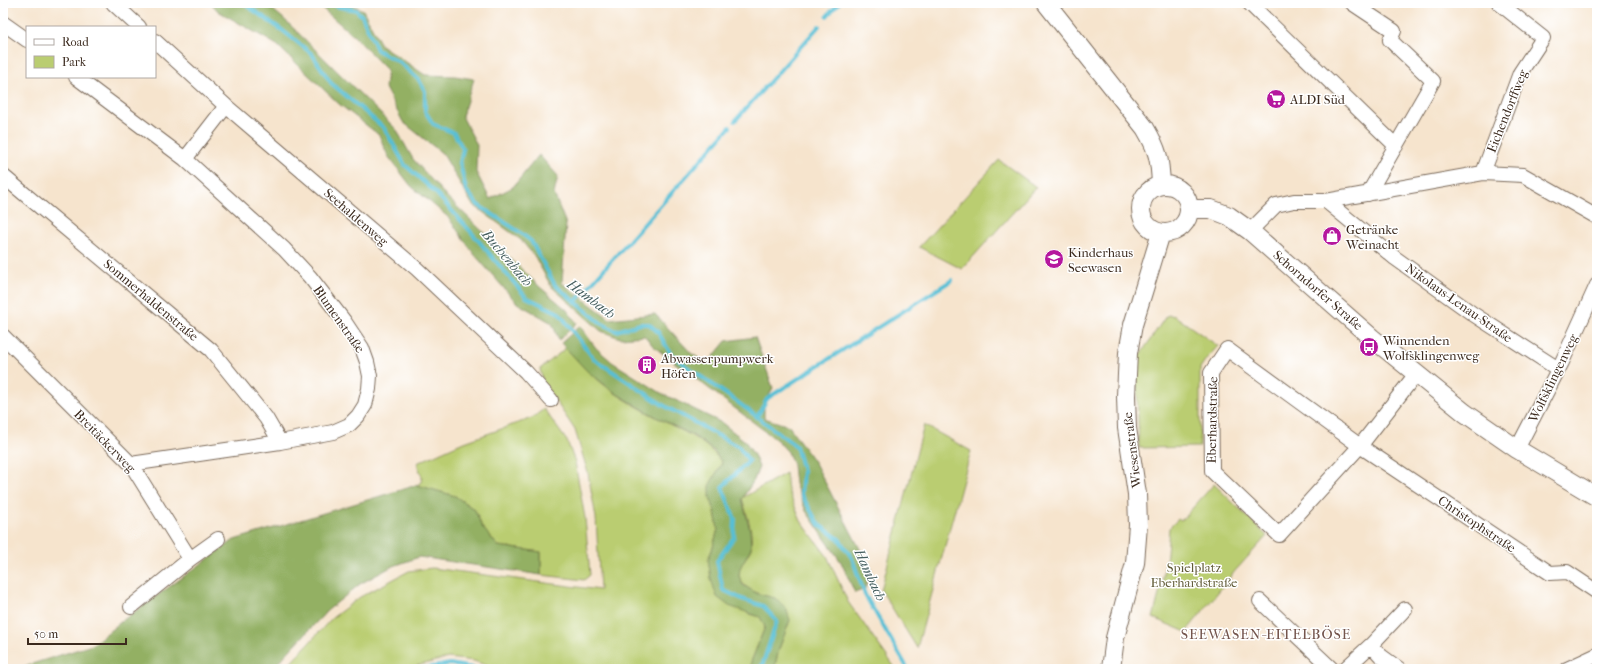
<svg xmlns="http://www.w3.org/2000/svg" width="1600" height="672" viewBox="0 0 1600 672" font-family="'IM FELL French Canon',serif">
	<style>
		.green { fill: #bacd71; stroke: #7a7c48 }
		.forest { fill: #93b063; stroke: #676d40 }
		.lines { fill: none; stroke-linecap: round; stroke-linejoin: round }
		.stream { stroke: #57bfd5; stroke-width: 4 }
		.minor-casing { stroke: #7c6b5b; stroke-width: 16 }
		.tertiary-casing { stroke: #7c6b5b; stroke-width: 20 }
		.minor { stroke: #fff; stroke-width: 14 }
		.tertiary { stroke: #fff; stroke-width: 18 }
		.labels { text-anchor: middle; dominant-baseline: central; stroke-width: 3; stroke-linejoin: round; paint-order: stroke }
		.poi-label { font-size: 13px; fill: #3b2a1e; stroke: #fff; text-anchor: start }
		.street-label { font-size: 13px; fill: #3b2a1e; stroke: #fff }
		.park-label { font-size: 13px; fill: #615b37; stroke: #fff }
		.water-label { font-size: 14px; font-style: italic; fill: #455e5e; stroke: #fff }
		.neighbourhood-label { font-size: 14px; letter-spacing: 1px; fill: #74554d; stroke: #fff }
	</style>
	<rect width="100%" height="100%" fill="#fff"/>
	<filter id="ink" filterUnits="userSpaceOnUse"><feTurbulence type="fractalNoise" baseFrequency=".025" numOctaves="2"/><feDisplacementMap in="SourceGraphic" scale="8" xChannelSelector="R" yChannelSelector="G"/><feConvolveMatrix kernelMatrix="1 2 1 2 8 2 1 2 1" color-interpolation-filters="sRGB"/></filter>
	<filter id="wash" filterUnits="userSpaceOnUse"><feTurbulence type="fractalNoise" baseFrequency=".012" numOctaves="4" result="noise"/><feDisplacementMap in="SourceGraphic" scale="16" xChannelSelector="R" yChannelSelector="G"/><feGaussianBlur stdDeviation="0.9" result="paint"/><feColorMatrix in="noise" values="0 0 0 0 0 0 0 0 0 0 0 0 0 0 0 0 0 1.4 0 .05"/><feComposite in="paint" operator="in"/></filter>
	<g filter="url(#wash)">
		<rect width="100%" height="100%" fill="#f6e4cd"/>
		<!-- green -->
		<path class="green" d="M999,160L1036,187L962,269L919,247Z
			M1170,315L1175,316L1218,346L1206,359L1200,368V447L1139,448L1136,361L1166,316Z
			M566,348C582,365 598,382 618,395C631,403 644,411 658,418C681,431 707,440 722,463L717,473L715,512L718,529L712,550L708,559L750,614L761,617L765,627L751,662V669H496L474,661L448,658L404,669H285L332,618L360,597L409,571L432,568L600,590L596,518L588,473L575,430L543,382L540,369Z
			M544,409L567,441L575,462L585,518L590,575L584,580L541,575V552L498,546L482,527L475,510L455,496L417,485L421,482L422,477L417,463L459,444L532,418Z
			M924,425L971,451L917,648L881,590Z
			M786,473L788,490L801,521L827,556L848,602L896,669H774L779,649L790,620L775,598C760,595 733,587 740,567C743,560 750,554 751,548C754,532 746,513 742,498Z
			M1214,484L1267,536L1235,571L1186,632L1153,618L1162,582L1167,554L1169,528L1178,519L1181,521Z"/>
		<!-- forest -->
		<path class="forest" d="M211,3H265L285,20L396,129L413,159L446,196L541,288L566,309L577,323L559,340L552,323L517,303L474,254L448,217L411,186L388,156L379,135L339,104L277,45L218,11Z
			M316,3H348L363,10L381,45L425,75L455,76L474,79L462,116L477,145L476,172L490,199L513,187L539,155L558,176L554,194L566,224L562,283L610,319L655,314L692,354L708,363L726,341L755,337L773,388L764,404V418L789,426L815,463L871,570L865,589L855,593L841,562L806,511L795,484L793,465L788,452L778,441L653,346L645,336L620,338L601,331L551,286L535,257L521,240L472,204L443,154L403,122L385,88L387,70L355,37Z
			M580,326L596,348L612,362L661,393L722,423L745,441L754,455L759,467L754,480L742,499L750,530L751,548L740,568L739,576L743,585L758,594L775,598L786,608L790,620L779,649L774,669H751V662L765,627L760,617L729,606L717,597L711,579L708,559L712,550L718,529L715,512L710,497V484L722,463L714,451L694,436L658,418L617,394L587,371L561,343Z
			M417,485L455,496L475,510L482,527L498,546L541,552V575L419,557L391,567L360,584L328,610L272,669H16L92,645L122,621L234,540Z"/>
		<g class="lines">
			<!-- stream -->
			<path class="stream" d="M243,3L282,30L312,54L331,83L384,128L405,165L435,192L472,233L526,297L559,313L594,359L663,405L739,447L749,461L722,487L735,519L734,537L717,561L723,590L742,599L763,606L777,621L761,669
				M330,3L339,7L356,10L362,16L377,50L399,62L419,80L425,91V111L433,124L454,133L463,149L460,163L466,190L478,205L518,231L531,241L555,285L601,323L616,331L640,324H649L658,332L671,354L690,369L736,401L796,446L803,471L801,494L819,525L839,539L852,558L865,595L908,669
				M827,16L839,3
				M735,121L819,26
				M575,302L730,127
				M757,417L767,399L771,396L952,280
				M421,669L450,664L478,669"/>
		</g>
	</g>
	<g filter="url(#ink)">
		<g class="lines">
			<!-- minor casing -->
			<g class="minor-casing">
				<path id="minor" d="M113,3L139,27
					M1249,3L1396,146
					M1352,3L1394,31L1390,40L1433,81L1368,194
					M3,23L27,40
					M155,41L226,106L417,269L526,372L551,400
					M76,77L185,159L284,249L310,277L344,321L362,348L367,362L370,376L369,389L365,405L358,416L349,425L333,432L280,442L131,464
					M185,159L226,106
					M1483,173L1520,73L1543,38L1499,3
					M3,176L211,350L266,418L280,442
					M1326,201L1395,258L1473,314L1558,369
					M1250,231L1276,205L1294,201H1326L1483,173L1523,175L1597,217
					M3,336L131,464L190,559
					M1416,374L1360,446L1279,535L1212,471L1211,373L1227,349L1360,446L1550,573L1567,572L1597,592
					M1517,449L1562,362L1597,285
					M1260,601L1332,669
					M131,607L190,559L218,539
					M1371,645L1381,656L1399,669
					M1345,669L1371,645L1405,609
					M1567,669L1597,655"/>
			</g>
			<!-- tertiary casing -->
			<g class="tertiary-casing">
				<path id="tertiary" d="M1046,3L1145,128C1158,150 1160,159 1161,185
					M1141 209a24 24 0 1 1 48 0a24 24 0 1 1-48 0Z
					M1190,209H1211L1229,216L1250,231L1372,338L1465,413L1517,449L1597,497
					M1111,669L1115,638L1135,563L1138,525L1137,494L1127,428L1126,396L1128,353L1133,325L1161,233"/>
			</g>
			<!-- minor -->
			<use href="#minor" class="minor"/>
			<!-- tertiary -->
			<use href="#tertiary" class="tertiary"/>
		</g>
	</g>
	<!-- icons -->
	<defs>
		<g id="supermarket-disc" transform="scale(1)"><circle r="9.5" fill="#b5179e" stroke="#fff"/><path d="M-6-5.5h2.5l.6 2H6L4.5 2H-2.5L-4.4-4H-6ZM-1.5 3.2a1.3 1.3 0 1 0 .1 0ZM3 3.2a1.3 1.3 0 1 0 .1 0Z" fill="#fff"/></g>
		<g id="shop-disc" transform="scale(1)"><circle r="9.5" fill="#b5179e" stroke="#fff"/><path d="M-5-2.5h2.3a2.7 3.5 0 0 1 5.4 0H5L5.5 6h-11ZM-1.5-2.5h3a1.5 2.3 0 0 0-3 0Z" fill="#fff"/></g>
		<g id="school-disc" transform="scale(1)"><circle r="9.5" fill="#b5179e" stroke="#fff"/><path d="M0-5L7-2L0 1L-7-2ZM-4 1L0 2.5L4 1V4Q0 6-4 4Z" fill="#fff"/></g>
		<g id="bus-disc" transform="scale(1)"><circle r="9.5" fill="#b5179e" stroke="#fff"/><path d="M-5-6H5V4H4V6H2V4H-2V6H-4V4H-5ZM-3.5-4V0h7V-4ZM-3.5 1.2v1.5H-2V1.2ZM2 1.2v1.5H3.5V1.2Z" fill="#fff"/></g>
		<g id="building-disc" transform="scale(1)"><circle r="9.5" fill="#b5179e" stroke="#fff"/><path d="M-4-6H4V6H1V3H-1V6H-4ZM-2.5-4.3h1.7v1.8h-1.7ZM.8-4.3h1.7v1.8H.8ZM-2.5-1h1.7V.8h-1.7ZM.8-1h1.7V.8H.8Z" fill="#fff"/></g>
	</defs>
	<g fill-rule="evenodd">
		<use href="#supermarket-disc" x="1276" y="99"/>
		<use href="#shop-disc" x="1332" y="236"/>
		<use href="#school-disc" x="1054" y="259"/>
		<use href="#bus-disc" x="1369" y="347"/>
		<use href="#building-disc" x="647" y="365"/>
	</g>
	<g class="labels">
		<!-- poi labels -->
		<g class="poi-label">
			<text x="1290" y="99">ALDI Süd</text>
			<text x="1346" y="229">Getränke<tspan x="1346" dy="15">Weinacht</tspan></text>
			<text x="1068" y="252">Kinderhaus<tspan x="1068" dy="15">Seewasen</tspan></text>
			<text x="1383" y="340">Winnenden<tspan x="1383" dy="15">Wolfsklingenweg</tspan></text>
			<text x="661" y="358">Abwasserpumpwerk<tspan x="661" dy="15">Höfen</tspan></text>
		</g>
		<!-- street labels -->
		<g class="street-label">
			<text transform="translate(1507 111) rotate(-68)">Eichendorffweg</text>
			<text transform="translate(356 217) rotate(41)">Seehaldenweg</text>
			<text transform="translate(1318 290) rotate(41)">Schorndorfer Straße</text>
			<text transform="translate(151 300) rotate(40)">Sommerhaldenstraße</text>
			<text transform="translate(1459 303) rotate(35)">Nikolaus-Lenau-Straße</text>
			<text transform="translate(339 319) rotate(55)">Blumenstraße</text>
			<text transform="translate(1553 378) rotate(-64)">Wolfsklingenweg</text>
			<text transform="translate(1212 420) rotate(-89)">Eberhardstraße</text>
			<text transform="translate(105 441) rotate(46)">Breitäckerweg</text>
			<text transform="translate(1132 450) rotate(-97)">Wiesenstraße</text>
			<text transform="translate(1477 524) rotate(34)">Christophstraße</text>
		</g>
		<!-- park labels -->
		<g class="park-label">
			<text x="1194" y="567">Spielplatz<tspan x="1194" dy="15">Eberhardstraße</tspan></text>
		</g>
		<!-- water labels -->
		<g class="water-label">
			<text transform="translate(507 258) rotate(50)">Buchenbach</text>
			<text transform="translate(591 299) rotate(37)">Hambach</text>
			<text transform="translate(870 575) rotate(65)">Hambach</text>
		</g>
		<!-- neighbourhood labels -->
		<g class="neighbourhood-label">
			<text x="1266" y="634">SEEWASEN-EITELBÖSE</text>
		</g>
	</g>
	<!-- margin -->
	<rect width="1600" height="672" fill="none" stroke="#fff" stroke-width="16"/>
	<!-- legend -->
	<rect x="26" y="26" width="130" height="52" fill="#ffffff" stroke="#b1aaa5"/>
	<rect x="34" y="39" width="20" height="6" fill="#ffffff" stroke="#b1aaa5"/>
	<text x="62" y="46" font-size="12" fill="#3b2a1e">Road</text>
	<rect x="34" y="56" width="20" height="12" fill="#bacd71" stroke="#b1aaa5"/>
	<text x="62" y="66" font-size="12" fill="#3b2a1e">Park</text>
	<!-- scale -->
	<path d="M28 638v6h98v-6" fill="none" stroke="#3b2a1e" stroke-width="2"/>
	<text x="34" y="638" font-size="12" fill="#3b2a1e" stroke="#ffffff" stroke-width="3" paint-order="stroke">50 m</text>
</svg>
